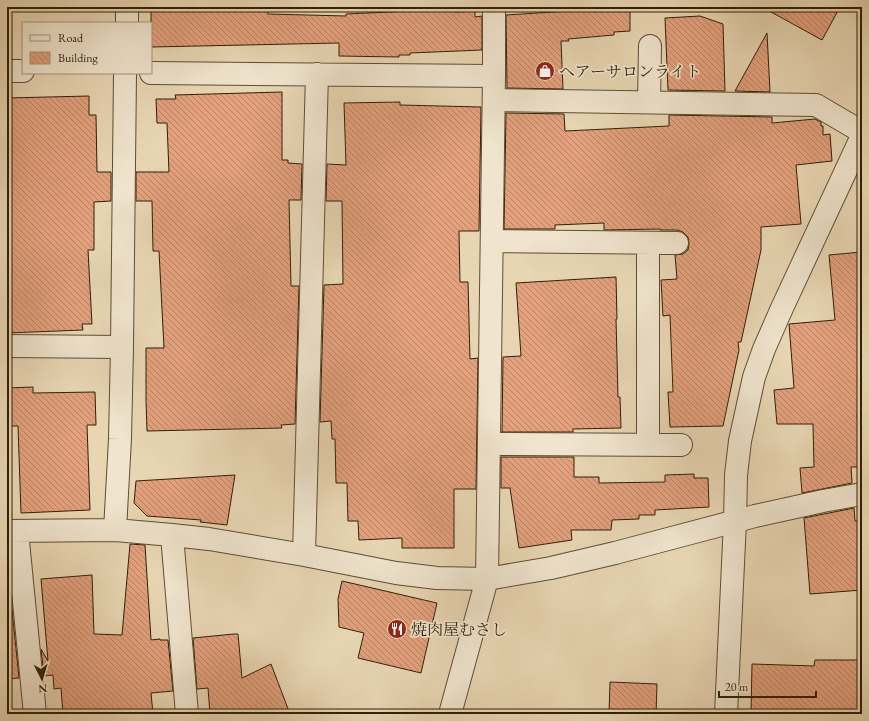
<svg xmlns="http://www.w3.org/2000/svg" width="869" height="721" viewBox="0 0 869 721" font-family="'EB Garamond','Noto Serif JP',serif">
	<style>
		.building { fill: url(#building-back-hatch); stroke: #301f06 }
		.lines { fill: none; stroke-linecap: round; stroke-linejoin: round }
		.minor-casing { stroke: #5e4d31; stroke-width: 24 }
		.minor { stroke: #f0e4ce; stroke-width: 22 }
		.labels { text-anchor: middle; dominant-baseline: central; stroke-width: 3.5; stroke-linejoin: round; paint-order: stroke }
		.poi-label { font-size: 16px; fill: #301f06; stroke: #f0e4ce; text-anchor: start }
	</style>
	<defs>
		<pattern id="building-back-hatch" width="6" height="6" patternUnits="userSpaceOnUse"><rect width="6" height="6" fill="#e3a17d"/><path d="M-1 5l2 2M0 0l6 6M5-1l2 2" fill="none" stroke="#b88364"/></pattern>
	</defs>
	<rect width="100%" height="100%" fill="#e8d6b3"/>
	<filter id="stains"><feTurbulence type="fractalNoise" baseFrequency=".005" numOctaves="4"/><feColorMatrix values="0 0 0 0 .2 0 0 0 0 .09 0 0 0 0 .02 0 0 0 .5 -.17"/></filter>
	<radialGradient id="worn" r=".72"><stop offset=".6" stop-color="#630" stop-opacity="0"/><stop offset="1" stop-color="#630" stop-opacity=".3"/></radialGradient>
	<!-- building -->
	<path class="building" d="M574,7H630V31L614,32V35L568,39L569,41H561L563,89L507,88L506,15L569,11L568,10H574Z
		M762,7H840L822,40Z
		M204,8V10L268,9V14L346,16V14L456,9L455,12L475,11V17L482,16V50L410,53V55H399V57L339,56V43L151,47V9Z
		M700,16L723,24L725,91L668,90L665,18Z
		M767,33L770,92L735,91Z
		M282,92V160H288V163L302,164L301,200H289L291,286H299L295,424L281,425L282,428L147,431L146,401V348H164L159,251H153L152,201H136V172H169L167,123H157L156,99H176L175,95Z
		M89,96V115H96L97,172H111V201L94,202V250H88L92,324H82L83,330L7,333V98Z
		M400,102V105L481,107L479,231H459L460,282H468L470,359L478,358L476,489H454V548H402V538L359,540L358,521H348L347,483H336L335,439H332L331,421L320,422L324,285L343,284L342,201H326L327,164L346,165L344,103Z
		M506,113L564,114L565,131L669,126V115L772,117V123L815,119L821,122V126H823V135L830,134L832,161L796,165L801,224L761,227V250L741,342H738L739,350L723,426L670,427L668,392H673L670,315L663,316L661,280L677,279L675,255L683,254L688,250L689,243L688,237L683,232L677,230H660V229L604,230V223L555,225V229H504Z
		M862,252V413L857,414L861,467H851L852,483L802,493L800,468L814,467L813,424H777L774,390L794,388L789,324L835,320L829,255Z
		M616,277L617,319H616L618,397H620L621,428L573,429V432H502L503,357L521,356L516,283Z
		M33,387V393L95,392L96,425H87L90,510L21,513L18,426H7V388Z
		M501,457H574V477H599V483L665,482V475L694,474V478H708L709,507L655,510V515H639V519L612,520L611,530H571L572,540L519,548L510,488H501Z
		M235,475L227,525L200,522L201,520L147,516L134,503L136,481Z
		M854,508L855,521H862V590L810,594L804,518Z
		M130,544L145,545L151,640L160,639V640H168L173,691L151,693L153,714H63L61,688L54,689L53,675L44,676L41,649L48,661L41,579L92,575L94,634L122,635Z
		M342,581L437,603L421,673L358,658L364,633L339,627L338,599Z
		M7,593L11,600L19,678L7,679Z
		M234,634H238L242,678L271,664L290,714H210L208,688L197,689L193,638Z
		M815,660H862V714H751L752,664L814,666Z
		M610,682L657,684L656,714H609Z"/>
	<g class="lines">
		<!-- minor casing -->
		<g class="minor-casing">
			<path id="minor" d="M127,23V7
				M7,71H23
				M151,73L494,76
				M494,100L816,105L862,132
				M649,102L650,46
				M492,241L677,243
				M7,346L122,347
				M489,444L681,445
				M648,445V243
				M115,530L120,439L122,347L125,73
				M7,531L115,530L172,535L209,539L304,555L396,573L437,578L487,579L551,568L615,553L755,516L823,501L862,494
				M17,531L35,714
				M172,535L187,714
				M304,555L317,74
				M450,714L487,579L494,76V9
				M726,714L735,521L736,475L740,441L754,377L764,349L782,308L862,136"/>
		</g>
		<!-- minor -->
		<use href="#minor" class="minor"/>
	</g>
	<!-- icons -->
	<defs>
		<g id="shop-disc" transform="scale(1)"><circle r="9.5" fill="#8f2418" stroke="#f0e4ce"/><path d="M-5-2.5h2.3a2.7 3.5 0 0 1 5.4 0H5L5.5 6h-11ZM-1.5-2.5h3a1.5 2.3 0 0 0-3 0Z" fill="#fff"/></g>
		<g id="restaurant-disc" transform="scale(1)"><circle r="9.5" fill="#8f2418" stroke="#f0e4ce"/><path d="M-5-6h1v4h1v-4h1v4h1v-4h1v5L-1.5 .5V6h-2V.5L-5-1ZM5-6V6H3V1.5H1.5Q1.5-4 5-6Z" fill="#fff"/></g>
	</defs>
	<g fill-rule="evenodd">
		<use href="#shop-disc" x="545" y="71"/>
		<use href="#restaurant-disc" x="397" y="629"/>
	</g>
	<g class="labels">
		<!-- poi labels -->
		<g class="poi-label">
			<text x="559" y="71">ヘアーサロンライト</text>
			<text x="411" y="629">焼肉屋むさし</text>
		</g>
	</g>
	<!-- margin -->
	<rect width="869" height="721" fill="none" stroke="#e8d6b3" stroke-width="24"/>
	<rect x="8" y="8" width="853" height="705" fill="none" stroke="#301f06" stroke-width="2"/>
	<rect x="12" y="12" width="845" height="697" fill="none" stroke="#301f06"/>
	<!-- legend -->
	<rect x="22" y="22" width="130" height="52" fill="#f0e4ce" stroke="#a3957e"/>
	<rect x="30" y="35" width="20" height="6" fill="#f0e4ce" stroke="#a3957e"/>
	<text x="58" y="42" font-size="12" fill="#301f06">Road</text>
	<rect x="30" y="52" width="20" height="12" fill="url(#building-back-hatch)" stroke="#a3957e"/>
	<text x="58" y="62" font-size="12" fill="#301f06">Building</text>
	<!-- north arrow -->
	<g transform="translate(42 679) rotate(175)" stroke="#f0e4ce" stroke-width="3" paint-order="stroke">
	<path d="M0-3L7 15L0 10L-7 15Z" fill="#301f06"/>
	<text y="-6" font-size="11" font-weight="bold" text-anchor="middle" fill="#301f06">N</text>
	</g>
	<!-- scale -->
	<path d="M719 691v6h97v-6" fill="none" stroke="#301f06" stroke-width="2"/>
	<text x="725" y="691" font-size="12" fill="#301f06" stroke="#f0e4ce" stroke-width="3" paint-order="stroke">20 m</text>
	<rect width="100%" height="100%" filter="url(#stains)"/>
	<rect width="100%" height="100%" fill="url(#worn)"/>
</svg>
